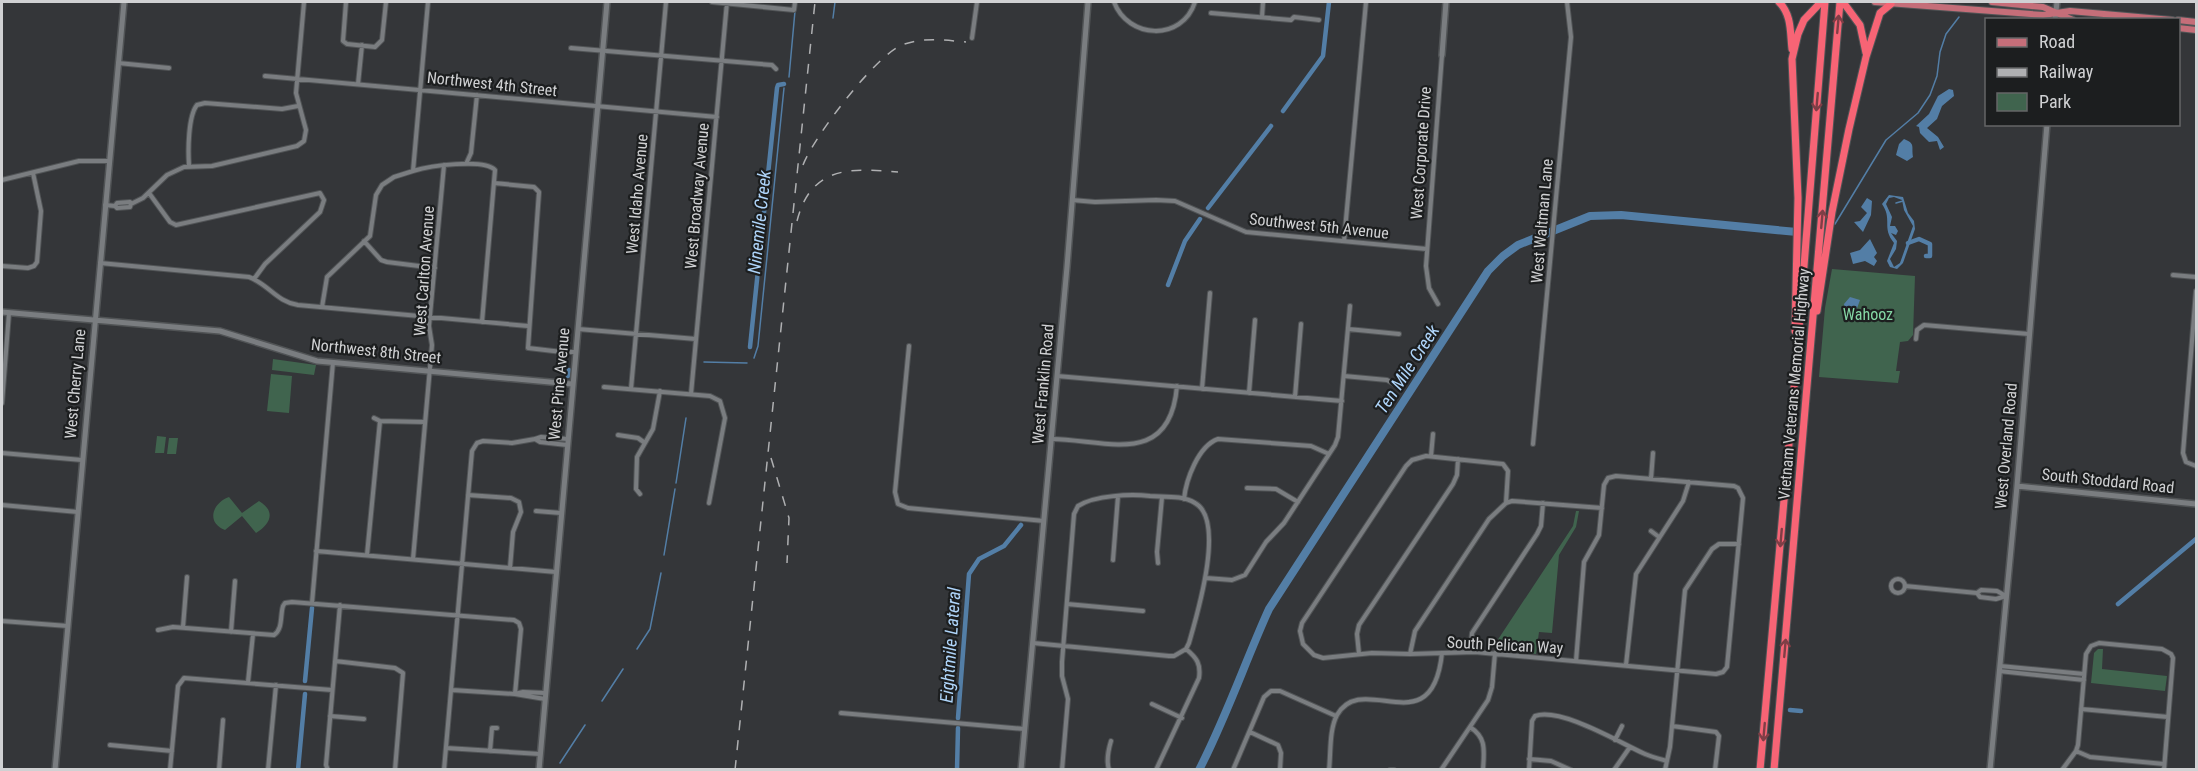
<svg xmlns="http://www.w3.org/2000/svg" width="2198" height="771" viewBox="0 0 2198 771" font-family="'Roboto Condensed',sans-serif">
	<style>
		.green { fill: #40644e }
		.water { fill: #537ea6; fill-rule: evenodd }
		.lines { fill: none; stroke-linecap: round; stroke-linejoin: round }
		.stream { stroke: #537ea6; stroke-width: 1.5 }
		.canal { stroke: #537ea6; stroke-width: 4.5 }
		.river { stroke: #537ea6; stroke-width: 8 }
		.street-casing { stroke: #515456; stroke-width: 6 }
		.secondary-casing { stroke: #515456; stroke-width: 8 }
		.primary-casing { stroke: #515456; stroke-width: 8 }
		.highway-casing { stroke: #515456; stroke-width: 9 }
		.street { stroke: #7a7d80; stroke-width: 4 }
		.secondary { stroke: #7a7d80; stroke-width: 5 }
		.primary { stroke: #c56e79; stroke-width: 6 }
		.highway { stroke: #f76475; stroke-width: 7 }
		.rail { stroke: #afb0b2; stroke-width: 1.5; stroke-dasharray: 10 10; stroke-linecap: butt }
		.oneway { stroke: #7f3e46 }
		.labels { text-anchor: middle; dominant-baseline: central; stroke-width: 4.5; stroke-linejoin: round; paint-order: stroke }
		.street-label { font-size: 16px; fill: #d0d1d3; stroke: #1c1e1f }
		.park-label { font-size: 16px; fill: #85d7a5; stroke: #1c1e1f }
		.water-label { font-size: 18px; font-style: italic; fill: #afd5fa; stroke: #1c1e1f }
	</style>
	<rect width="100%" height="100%" fill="#343639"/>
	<!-- green -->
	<path class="green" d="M1832,269L1915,276L1913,335L1908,341L1900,342L1896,371H1900L1898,383L1819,377L1825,308Z
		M273,359L316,365L314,375L272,370Z
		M271,374L292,376L289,413L267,411Z
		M157,436L166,437L164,453H155Z
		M169,438H178L176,454H167Z
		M229,497L242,513L259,501C276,511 271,524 256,533L242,516L225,530C206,523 212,503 229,497Z
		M1576,511H1579L1576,527L1559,555L1552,633L1539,632L1536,654L1496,650L1497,641L1573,526Z
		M2098,649H2103L2102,669L2167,676L2165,691L2091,683L2094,653Z"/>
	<!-- water -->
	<path class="water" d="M1949,89L1953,90L1954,96L1942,106L1937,119L1927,128L1938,137L1944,147L1940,150L1937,141L1929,142L1920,133L1919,127L1916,126L1929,114L1938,96Z
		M1904,139C1916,144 1911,146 1913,157L1907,161L1896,155L1899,144Z
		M1889,195L1903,197L1908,213L1914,221L1915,229L1903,263L1897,269L1890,267L1887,261L1894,243C1881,227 1893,220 1882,204ZM1894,197L1902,200L1904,210L1913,226L1900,263L1894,267L1890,259L1896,249L1897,241L1891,233L1896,235L1898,231L1895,226H1890L1892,217L1886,204L1889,198Z
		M1867,198L1872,201L1871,215L1863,232L1854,222L1860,221L1867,213L1861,207Z
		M1870,239L1877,253L1874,257L1877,261L1874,266L1865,261L1853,264L1850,253L1860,250Z
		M1850,297L1860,300L1855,314C1849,312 1844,311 1844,304Z"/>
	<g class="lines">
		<!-- stream -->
		<path class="stream" d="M833,18L835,2
			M789,77L795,11
			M1896,203L1903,201
			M1835,224L1886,140L1918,113L1930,95L1937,76L1940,52L1946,34L1959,17
			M754,358L758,346L784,88
			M704,362L747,363
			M676,483L686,418
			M664,555L675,489
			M637,649L650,629L661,573
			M602,701L623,669
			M560,763L585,725"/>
		<!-- canal -->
		<path class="canal" d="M1283,111L1323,56L1329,2
			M1208,208L1271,126
			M1908,243L1919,239L1930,244V256H1926
			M1168,285L1185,241L1200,219
			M750,347L777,88L778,85L784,84
			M568,376L569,370
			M2118,604L2196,539
			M305,681L312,608
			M1790,710L1801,711
			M958,718L969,574L979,559L1004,546L1021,525
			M298,770L305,694
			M957,770L958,728"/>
		<!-- river -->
		<path class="river" d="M1199,770C1226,718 1245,662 1269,609L1488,271L1503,256L1518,245L1590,216L1621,215L1797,232"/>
		<!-- street casing -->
		<g class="street-casing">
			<path id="street" d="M346,2L343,41L347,44L375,47L382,40L386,2
				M712,2L794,10L795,2
				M1114,2C1128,39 1182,42 1195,2
				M1211,13L1291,20L1294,17L1319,20
				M1262,17L1263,2
				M972,38L977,2
				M571,48L772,65L776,69
				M118,63L169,68
				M265,76L717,117
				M358,84L362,45
				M466,164L471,153L477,95
				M189,165C188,151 188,116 197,105L205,103L282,109L298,106
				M413,171C429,166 484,158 495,170L482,322
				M2,180L79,161H109
				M494,183L534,187L539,192L528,348L562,352H575
				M149,193L170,222L176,225L320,193L324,200L320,212L265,264L254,279
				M1072,200L1095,202L1156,200L1175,201L1246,232L1427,249
				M131,204L143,198L167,175L184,167L212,166L297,146L304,141L306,130L296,93L304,2
				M105,205L115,206L117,203L130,202L131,204L130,207L117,208L115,206
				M364,241L381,260L387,262L435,268
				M1344,241L1366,2
				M100,263L249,277C268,284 277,302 298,305L528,326
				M2,266L28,268L34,266L37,262L41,211L33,173
				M2173,275L2196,277
				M2196,291L2183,453L2186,462L2196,466
				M1438,304L1429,288L1426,266L1442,55
				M322,307L327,277L370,236L376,195L382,185L394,177L413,171L428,2
				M578,329L696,339
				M1348,329L1399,334
				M1916,339L1917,330L1924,325L2029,334
				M909,346L895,492L898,504L908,508L1044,521
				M1057,376L1342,401
				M1344,376L1387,380L1394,384
				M604,387L710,396L720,401L725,418L709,503
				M631,389L666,2
				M1202,389L1210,293
				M1249,393L1255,320
				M691,394L727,2
				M1295,397L1301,324
				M2,403L9,313
				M374,418L380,421L425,422
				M618,435L638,438L645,443
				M1052,439C1107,440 1170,468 1177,386
				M477,443L483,441L512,443L535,439
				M1533,444L1571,37L1567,2
				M567,445L540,442L535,439L541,437L568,439
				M2,453L82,460
				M1431,456L1433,434
				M1651,479L1653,453
				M1247,488L1276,489L1298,502
				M640,494L636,489L637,457L653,429L660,391
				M468,495L511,498L519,502L521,512L513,532L510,568
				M1184,499C1186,480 1198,446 1218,439L1311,446L1329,454
				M1506,503L1508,471L1503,464L1426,456L1412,460L1406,466L1302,623L1300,631L1303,644L1314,655L1323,658L1372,653L1410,654L1475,652L1716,674L1723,672L1727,667L1743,498L1738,488L1734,486L1616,476L1608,478L1604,485L1599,535L1584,562L1576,661
				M2,505L78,512
				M536,511L561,513
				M1651,531L1659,537
				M316,551L556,572
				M367,555L380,421
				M413,559L432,345L429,326L444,165
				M1113,560L1118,496
				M1158,563L1157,552L1162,497
				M1206,578L1232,580L1245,575L1266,542L1284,523L1335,445L1338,437L1350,306
				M1891 586a7 7 0 1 1 14 0a7 7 0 1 1-14 0Z
				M1905,586L1977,593L1981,590L1997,591L2006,596
				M1977,593L1980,597L1996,599L2006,596
				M312,603L333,362
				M1067,604L1143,611
				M2,621L68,626
				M183,627L187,577
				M158,630L173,627L274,635C283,629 280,616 283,606L285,603L292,602L514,620L519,623L521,629L515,694L452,690
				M231,632L235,581
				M1033,643L1169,656H1174L1186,649
				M1470,652L1472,633L1537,534L1541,526L1543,503
				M1359,654L1357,634L1359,625L1453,484L1457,475L1458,459
				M1410,654L1415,631L1489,519L1506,503L1512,501L1602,508
				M335,661L395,668L403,673L395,770
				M1626,665L1636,574L1683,501L1689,482
				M2000,666L2084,674
				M1999,671L2084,680
				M248,682L253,634
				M545,699L515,694L523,692L545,693
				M1152,704L1182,718
				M2081,709L2168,717
				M841,713L1025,729
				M330,716L364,719
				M1672,726L1716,732L1719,736L1715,770
				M1470,727C1487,738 1484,751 1483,770
				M1250,732L1278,745L1281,753L1280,770
				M1615,740L1622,726
				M110,745L172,751
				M446,748L540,754
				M490,751L492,728H497
				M2076,751L2090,757L2164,764
				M1529,759L1551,761L1571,770
				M170,770L178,686L184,678L332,690
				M219,770L223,720
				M268,770L276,685
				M328,770L326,765L340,605
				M444,770L472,451L477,443
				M1062,770L1068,699L1062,676V662L1074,514L1078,506C1095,495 1131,494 1150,496C1164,497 1183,495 1195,503C1226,520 1197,615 1189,643L1186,649
				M1109,770C1106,760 1108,751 1111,741
				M1156,770L1199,678C1201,664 1197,658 1186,649
				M1233,770L1264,697L1271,691H1280L1336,716
				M1329,770C1331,753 1329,730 1337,715C1363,669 1432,747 1442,653
				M1390,770H1394
				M1441,770L1488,700L1492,687L1495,653
				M1529,770L1532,721L1535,716C1561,707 1620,743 1645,754C1652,757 1660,759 1667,761
				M1614,770L1630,747
				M1665,770L1670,747L1685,590L1712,549L1719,544H1739
				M2062,770L2076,751L2078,745L2086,654L2091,646L2099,643L2162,649L2171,654L2173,658L2164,770"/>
		</g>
		<!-- secondary casing -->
		<g class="secondary-casing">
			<path id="secondary" d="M2055,20L2057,2
				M1442,55L1446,2
				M2,312L220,331L317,361L572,384
				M2017,486L2196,504
				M55,770L124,2
				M539,770L607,2
				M1021,770L1067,267L1088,2
				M1990,770L2017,486L2047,124"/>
		</g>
		<!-- primary casing -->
		<g class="primary-casing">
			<path id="primary" d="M1875,2L2043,15L2070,11L2172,20
				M1992,2L2043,7L2073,20
				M2178,20L2196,22
				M2178,28L2196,30"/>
		</g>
		<!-- highway casing -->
		<g class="highway-casing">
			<path id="highway" d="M1779,2C1792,15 1790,32 1792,49
				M1843,2L1860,25L1866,53
				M1817,311L1832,212L1849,129L1866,57L1880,13L1891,4
				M1795,331L1798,198L1792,59L1798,34L1804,20L1821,2
				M1760,770L1797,354L1825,2
				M1774,770L1840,2"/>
		</g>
		<!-- street -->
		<use href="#street" class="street"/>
		<!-- secondary -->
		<use href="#secondary" class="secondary"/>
		<!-- primary -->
		<use href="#primary" class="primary"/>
		<!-- highway -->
		<use href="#highway" class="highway"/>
		<!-- rail -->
		<path class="rail" d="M803,165C813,138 875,56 902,45C922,37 944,40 966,42
			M797,221C811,165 852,168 898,172
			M771,458L789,518L787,563
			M735,770L815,2"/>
	</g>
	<!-- one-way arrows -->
	<defs><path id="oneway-shaft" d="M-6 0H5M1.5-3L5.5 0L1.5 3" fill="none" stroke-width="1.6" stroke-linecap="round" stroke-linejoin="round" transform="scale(1.5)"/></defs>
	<g class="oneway">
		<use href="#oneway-shaft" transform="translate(1838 24) rotate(-85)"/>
		<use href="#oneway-shaft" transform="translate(1817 102) rotate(95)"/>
		<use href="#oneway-shaft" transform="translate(1822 219) rotate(-85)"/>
		<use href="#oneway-shaft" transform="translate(1781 538) rotate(95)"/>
		<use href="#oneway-shaft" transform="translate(1785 648) rotate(-85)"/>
		<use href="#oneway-shaft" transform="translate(1764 732) rotate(95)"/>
	</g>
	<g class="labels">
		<!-- street labels -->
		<g class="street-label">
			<text transform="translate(492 84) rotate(6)">Northwest 4th Street</text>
			<text transform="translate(1421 153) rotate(-86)">West Corporate Drive</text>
			<text transform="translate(637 194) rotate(-85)">West Idaho Avenue</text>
			<text transform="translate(697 196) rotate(-85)">West Broadway Avenue</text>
			<text transform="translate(1542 221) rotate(-85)">West Waltman Lane</text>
			<text transform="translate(1319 226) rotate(6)">Southwest 5th Avenue</text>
			<text transform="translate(424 271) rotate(-86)">West Carlton Avenue</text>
			<text transform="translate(376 351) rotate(6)">Northwest 8th Street</text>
			<text transform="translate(75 384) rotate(-85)">West Cherry Lane</text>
			<text transform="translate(559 384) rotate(-85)">West Pine Avenue</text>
			<text transform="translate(1043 384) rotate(-85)">West Franklin Road</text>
			<text transform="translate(1794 384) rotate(-85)">Vietnam Veterans Memorial Highway</text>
			<text transform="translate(2006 446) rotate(-85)">West Overland Road</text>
			<text transform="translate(2108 481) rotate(6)">South Stoddard Road</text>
			<text transform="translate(1505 645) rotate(3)">South Pelican Way</text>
		</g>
		<!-- park labels -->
		<g class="park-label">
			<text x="1868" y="314">Wahooz</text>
		</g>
		<!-- water labels -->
		<g class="water-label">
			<text transform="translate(759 222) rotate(-84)">Ninemile Creek</text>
			<text transform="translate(1407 369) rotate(-57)">Ten Mile Creek</text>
			<text transform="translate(950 645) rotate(-86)">Eightmile Lateral</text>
		</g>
	</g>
	<!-- border -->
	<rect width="2198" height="771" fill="none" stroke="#d0d1d3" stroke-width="6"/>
	<!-- legend -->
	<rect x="1985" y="18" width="195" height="108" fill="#1c1e1f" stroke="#646667" stroke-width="1.5"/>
	<rect x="1997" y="38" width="30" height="9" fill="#c56e79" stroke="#646667" stroke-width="1.5"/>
	<text x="2039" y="48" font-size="18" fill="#d0d1d3">Road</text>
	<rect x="1997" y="68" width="30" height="9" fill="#afb0b2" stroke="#646667" stroke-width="1.5"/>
	<text x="2039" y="78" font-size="18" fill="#d0d1d3">Railway</text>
	<rect x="1997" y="93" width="30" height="18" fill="#40644e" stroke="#646667" stroke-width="1.5"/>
	<text x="2039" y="108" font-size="18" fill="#d0d1d3">Park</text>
</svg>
